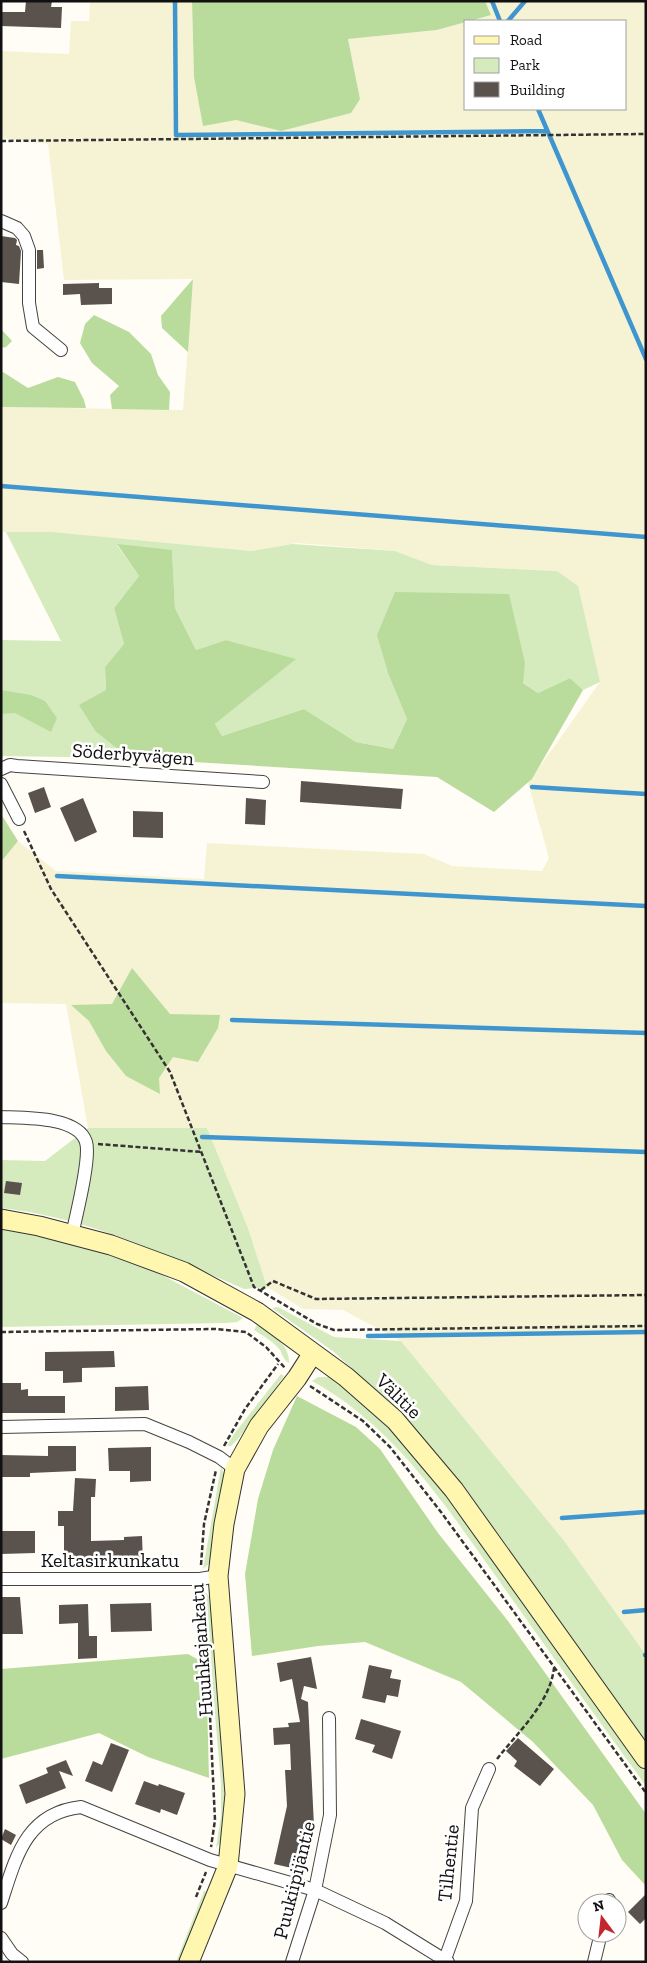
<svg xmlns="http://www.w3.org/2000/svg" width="647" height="1963" viewBox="0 0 647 1963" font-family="'Zilla Slab',serif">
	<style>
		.farmland { fill: #f6f3d4 }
		.green { fill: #d5ebbd }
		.forest { fill: #b9dc9c }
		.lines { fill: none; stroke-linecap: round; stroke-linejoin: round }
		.stream { stroke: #3f96cf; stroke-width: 4.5 }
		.building { fill: #5a524d }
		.street-casing { stroke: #444; stroke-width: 14 }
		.secondary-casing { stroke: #333; stroke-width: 21 }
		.path { stroke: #333; stroke-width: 2.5; stroke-dasharray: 5 2.5; stroke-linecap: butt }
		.street { stroke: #fff; stroke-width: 12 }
		.secondary { stroke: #fff6b0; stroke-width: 19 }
		.labels { text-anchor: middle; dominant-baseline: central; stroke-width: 5; stroke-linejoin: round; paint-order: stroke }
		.street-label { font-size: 20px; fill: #111; stroke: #fff }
	</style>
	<rect width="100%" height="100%" fill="#fffdf5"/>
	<!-- farmland -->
	<path class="farmland" d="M90,1H192L194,77L236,120L281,131L360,99L348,39L437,30L466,22V109H626V21H468L491,15L485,1H646V1655L565,1542L401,1341L343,1310L303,1309L267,1287L248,1228L207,1128H88L66,1004L1,1003V862L18,841L56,871L204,879L207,843L424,854L452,866L542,871L549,858L528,783L600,682L557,571L432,565L395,551L297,543L251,551L53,532H1V407L183,410L193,279L64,280L48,144L1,138V51L69,54L71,21H89Z"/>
	<!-- green -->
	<path class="green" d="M6,532H53L251,551L292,544L395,551L432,565L557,571L578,586L600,682L583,690L570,678L538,693L522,682L525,663L389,676L407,719L393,749L356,742L304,709L222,736L215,724L295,659L226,640L196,650L175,608L172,551L117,545L139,576L114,608L124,644L105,667L106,690L96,732L129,758L1,756V640L61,641Z
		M88,1128H207L248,1228L267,1287L244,1289C166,1255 87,1217 1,1208V1160L45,1161Z
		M1,1228L77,1244L145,1266L243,1318L237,1322L225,1323L1,1327Z
		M278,1307L334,1337L401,1341L565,1542L646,1655V1742L555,1616L396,1409L334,1352L272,1308Z
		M257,1325C271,1334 290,1344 289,1363C283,1359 283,1356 280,1350C273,1341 263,1336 254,1330Z
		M281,1374L284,1376L239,1438L231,1446H227L234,1434Z
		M318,1377H328L337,1381L390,1427L446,1494L646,1773V1786C600,1722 553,1657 507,1592C451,1514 398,1428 312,1381Z
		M221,1467L224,1474L210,1563L203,1569Z
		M204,1590L209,1596L227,1782L222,1840L216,1848L221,1816V1783Z
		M204,1891L209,1892L180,1962H176Z"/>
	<!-- forest -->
	<path class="forest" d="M192,1H485L491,15L437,30L348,39L360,99L351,113L281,131L236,120L203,126L194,77Z
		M193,279L188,352L162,328L161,316Z
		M94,315L129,332L151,354L158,375L170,392L169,410L112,409L110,395L119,386L92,363L80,343L85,324Z
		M1,329L12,341L6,347L1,348Z
		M3,372L28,388L58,377L75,382L84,400L86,408L1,407V374Z
		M117,544L172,550L175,608L196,650L226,640L296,659L215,724L222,736L304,709L356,742L393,749L407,719L389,676L377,635L395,592L509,594L525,663L523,683L538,693L570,678L583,690L532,779L494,812L437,777L129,758L96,732L79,705L106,690L105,667L124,644L114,608L139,576Z
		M1,690L31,695L45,701L57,718L51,732L15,713L1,714Z
		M1,814L18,841L1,862Z
		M132,968L170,1014L220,1015L218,1028L198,1062L173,1057L159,1078L160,1094L126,1076L106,1051L89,1021L71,1005L112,1004Z
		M297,1396L356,1427L380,1449L438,1533L508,1621L646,1814V1886L622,1860L593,1805L533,1742L461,1682L365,1642L318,1646L252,1656L245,1574L258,1499L273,1450Z
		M188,1654L206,1664L209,1778L148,1757L99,1733L1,1759V1669Z"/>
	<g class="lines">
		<!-- stream -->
		<path class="stream" d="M175,1L176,135L547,131
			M492,1L500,21
			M508,21L525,1
			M538,109L646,359
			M1,486L646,537
			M532,787L646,794
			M57,876L646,906
			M232,1020L646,1033
			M202,1137L646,1152
			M368,1336L646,1332
			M562,1518L646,1512
			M624,1612L646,1610
			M645,1655H646"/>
	</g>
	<!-- building -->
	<path class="building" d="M26,1H52L51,7H62L61,28L1,26V12H25Z
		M1,236L15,238L17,240L16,245L19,246L21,251L19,284L1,282Z
		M37,250H43L44,268L37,269Z
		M99,283V288H112V304L81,305L80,294L63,295V284Z
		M301,781L403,789L401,809L300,802Z
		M44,787L51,807L35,813L28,793Z
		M83,798L97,832L75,842L60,808Z
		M246,798L266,800L265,825L245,824Z
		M133,811L163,812V838L133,837Z
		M6,1181L22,1183L20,1195L4,1193Z
		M114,1351L115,1367L82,1368V1382L63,1383V1371H45V1352Z
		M1,1383H21V1390L28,1389V1396H65V1413H1Z
		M148,1386L149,1410L115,1411V1387Z
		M48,1446H76V1471L30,1473V1477H1V1455L48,1456Z
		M151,1447V1481L130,1482V1471H109L108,1448Z
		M75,1478L96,1479L95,1497H91V1541L124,1540V1537L142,1536L143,1563L64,1561V1526H58V1511H73Z
		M1,1531H35V1553L1,1554Z
		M1,1597H20L23,1634H1Z
		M151,1603L152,1631L111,1632L110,1604Z
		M88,1604L89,1636H97V1658L78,1659V1623L59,1624V1605Z
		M311,1657L317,1689L304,1686L301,1699L308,1702L314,1826L310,1843L302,1841L296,1869L274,1864L287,1806L285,1770H291L290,1744L274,1745L273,1728L289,1727L288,1723L300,1722L292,1679L280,1682L277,1663Z
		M369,1665L392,1670L390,1678L401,1680L398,1697L387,1695L385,1703L362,1698Z
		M361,1719L401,1731L392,1759L372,1752L375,1745L355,1739Z
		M518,1738L554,1769L540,1786L514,1766L517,1761L506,1751Z
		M111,1743L129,1750L112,1792L85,1781L93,1761L102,1765Z
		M66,1760L73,1776L59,1771L66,1788L26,1804L19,1785L48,1773L46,1768Z
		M144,1781L158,1786L159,1784L185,1793L177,1815L161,1809L160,1813L135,1804Z
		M5,1829L16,1835L11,1845L1,1839Z
		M646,1894V1918L640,1924L628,1912Z"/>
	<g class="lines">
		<!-- street casing -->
		<g class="street-casing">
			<path id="street" d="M1,221L17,228L24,236L29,250V303L33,327L61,350
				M1,769L10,765L17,766L263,782
				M1,784L19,819
				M1,1117C23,1118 78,1116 86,1142C91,1158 76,1216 72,1235
				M1,1427L145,1424L189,1442L219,1457L235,1469
				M1,1579H200L218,1576
				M1,1903C16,1857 26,1813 81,1807L210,1860L315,1890L385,1923L448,1962
				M608,1903L609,1900
				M1,1938L12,1954L22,1962
				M292,1962L315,1890L330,1815L329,1718
				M444,1962L466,1901L472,1808L489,1769
				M594,1962L601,1933"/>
		</g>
		<!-- secondary casing -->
		<g class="secondary-casing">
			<path id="secondary" d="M1,1219L39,1226L111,1245L184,1272L257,1312L346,1377L395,1420L454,1490L646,1759
				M189,1962L228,1866L235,1794L218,1576L224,1524L235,1469L259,1426L297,1378L313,1353"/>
		</g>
		<!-- path -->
		<path class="path" d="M1,141L646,134
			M24,831L51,889L170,1072L254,1287L317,1324L334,1330L646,1326
			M98,1144L202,1152
			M261,1290L273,1281L316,1299L646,1295
			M1,1332L215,1329L246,1332L266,1347L285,1368
			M310,1386L363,1421L390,1447L441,1512L646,1793
			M224,1446L245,1409L278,1364
			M201,1565L204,1524L216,1470
			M209,1695L215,1820L211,1847
			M497,1759C518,1732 550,1703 554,1668
			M196,1897L206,1872"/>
		<!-- street -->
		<use href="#street" class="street"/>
		<!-- secondary -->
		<use href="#secondary" class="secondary"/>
	</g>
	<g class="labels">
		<!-- street labels -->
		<g class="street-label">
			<text transform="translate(133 754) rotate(4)">Söderbyvägen</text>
			<text transform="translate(399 1396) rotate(44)">Välitie</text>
			<text x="110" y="1560">Keltasirkunkatu</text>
			<text transform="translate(201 1650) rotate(-94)">Huuhkajankatu</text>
			<text transform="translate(448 1863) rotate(-84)">Tilhentie</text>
			<text transform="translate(294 1880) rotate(-76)">Puukiipijäntie</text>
		</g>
	</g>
	<!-- border -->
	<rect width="647" height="1963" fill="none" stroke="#111111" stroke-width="5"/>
	<!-- legend -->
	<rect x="464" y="20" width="162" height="90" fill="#ffffff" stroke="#a0a0a0"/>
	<rect x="474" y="36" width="25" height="8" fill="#fff6b0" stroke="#a0a0a0"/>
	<text x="510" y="45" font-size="15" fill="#111111">Road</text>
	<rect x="474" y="58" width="25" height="15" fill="#d5ebbd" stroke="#a0a0a0"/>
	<text x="510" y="70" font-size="15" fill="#111111">Park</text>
	<rect x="474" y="82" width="25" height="15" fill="#5a524d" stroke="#a0a0a0"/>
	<text x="510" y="95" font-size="15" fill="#111111">Building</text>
	<!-- north arrow -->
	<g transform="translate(602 1918) rotate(345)"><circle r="24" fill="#ffffff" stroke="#a0a0a0"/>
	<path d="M0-4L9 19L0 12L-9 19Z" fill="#c4262e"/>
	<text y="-8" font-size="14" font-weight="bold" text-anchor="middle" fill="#111111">N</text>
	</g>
</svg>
